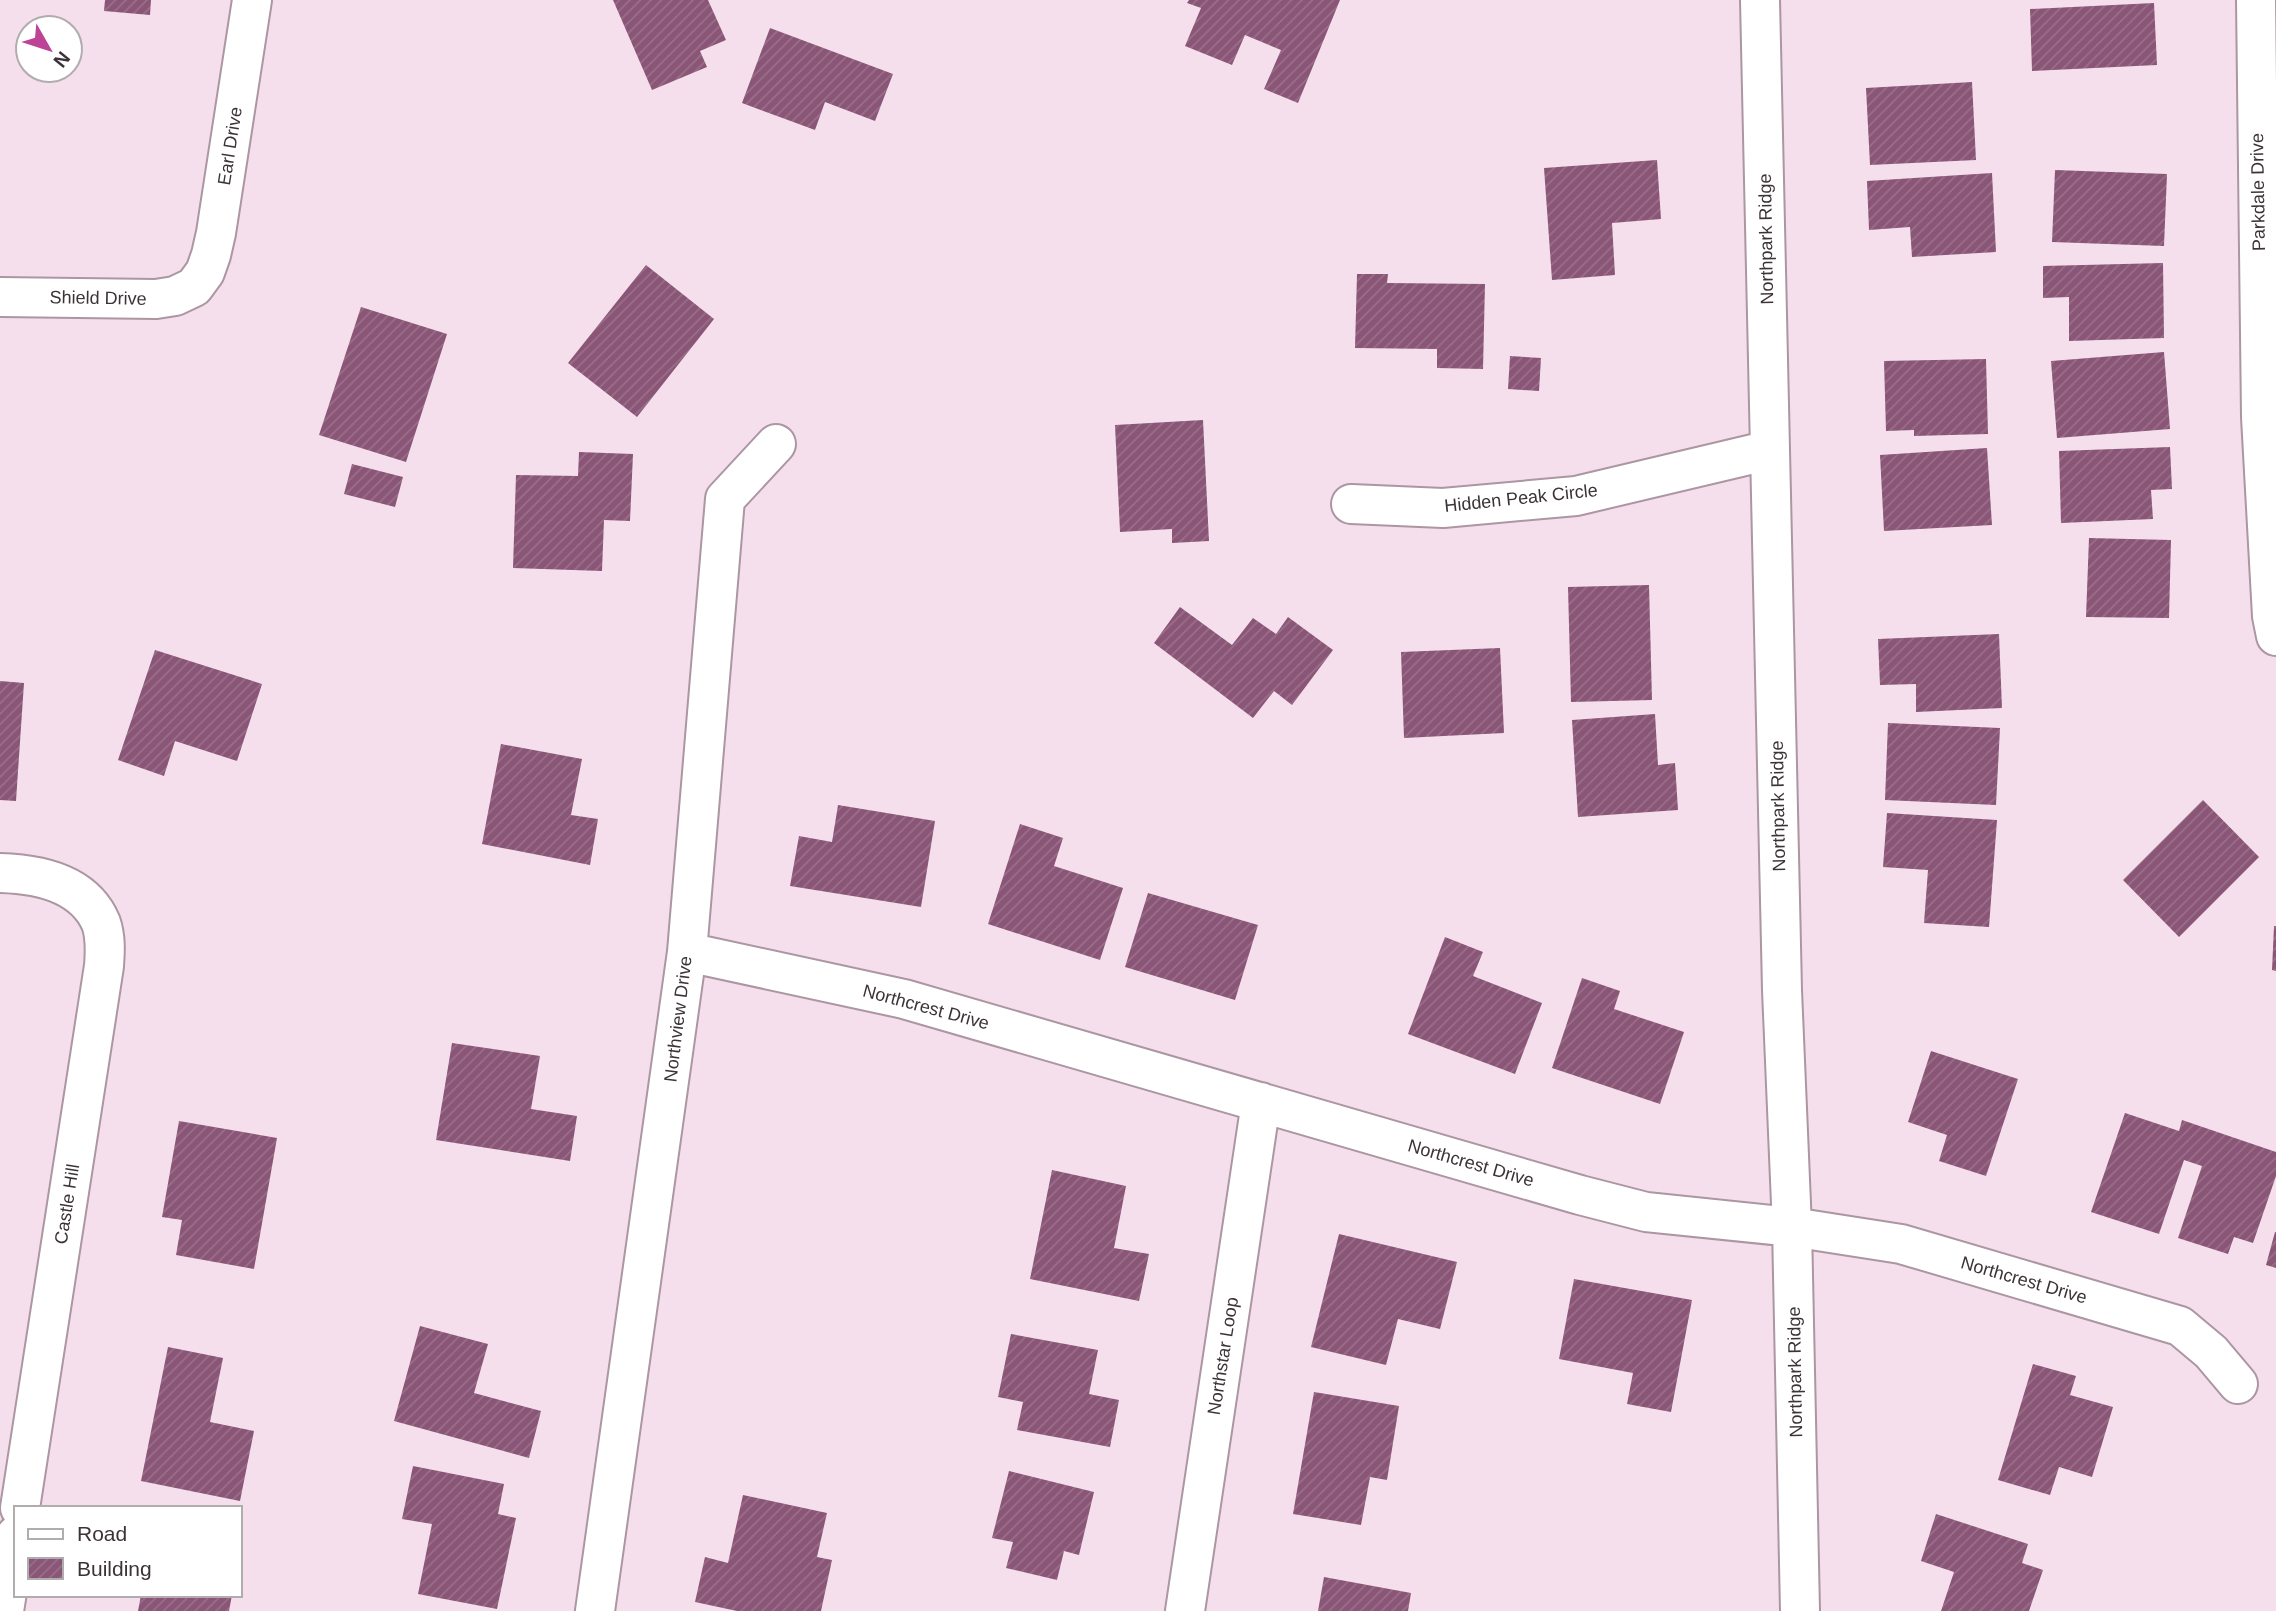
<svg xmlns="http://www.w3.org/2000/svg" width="2276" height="1611" viewBox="0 0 2276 1611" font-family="Arial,sans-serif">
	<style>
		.building { fill: url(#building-hatch) }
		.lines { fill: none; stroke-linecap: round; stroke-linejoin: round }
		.minor-casing { stroke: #ab96a2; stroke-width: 42 }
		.minor { stroke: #fff; stroke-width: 38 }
		.labels { text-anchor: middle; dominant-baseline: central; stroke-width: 7; stroke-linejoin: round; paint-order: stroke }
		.street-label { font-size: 18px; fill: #3c3338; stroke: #fff }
	</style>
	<defs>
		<pattern id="building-hatch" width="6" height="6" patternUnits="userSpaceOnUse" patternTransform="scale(1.75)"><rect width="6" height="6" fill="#8a5576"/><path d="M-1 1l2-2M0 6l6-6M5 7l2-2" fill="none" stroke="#987089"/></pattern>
	</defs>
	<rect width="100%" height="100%" fill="#f6dfec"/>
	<!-- building -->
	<path class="building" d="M105,0H151L150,15L104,11Z
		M613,0H708L726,40L700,51L707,67L652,90Z
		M1189,0H1340L1298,103L1264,89L1281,50L1245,35L1232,65L1185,46L1201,8L1187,3Z
		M2154,3L2157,65L2032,71L2030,9Z
		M770,28L893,74L875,121L825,102L815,130L742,103Z
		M1972,82L1976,160L1870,165L1866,88Z
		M1657,160L1661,219L1612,223L1615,275L1552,280L1544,168Z
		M2055,170L2167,174L2164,246L2052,242Z
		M1992,173L1996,252L1912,257L1910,227L1869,230L1867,181Z
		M2163,263L2164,338L2069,341V297L2043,298V266Z
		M646,265L714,319L637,417L568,363Z
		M1357,274H1388L1387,283L1485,284L1483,369L1437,368V349L1355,348Z
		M361,307L447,334L406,462L319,435Z
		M2164,352L2170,429L2057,438L2051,361Z
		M1510,356L1541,358L1539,391L1508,389Z
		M1986,359L1988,434L1914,436V430L1886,431L1884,361Z
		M1203,420L1209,541L1172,543V529L1120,532L1115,425Z
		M2170,447L2172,489L2151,490L2153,519L2061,523L2059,451Z
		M1987,448L1992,525L1884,531L1880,455Z
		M579,452L633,454L630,521L604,520L602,571L513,568L516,475L578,476Z
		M352,464L403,477L395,507L344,494Z
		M2089,538L2171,540L2169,618L2086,617Z
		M1649,585L1652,700L1571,702L1568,587Z
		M1180,607L1232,645L1253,618L1276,634L1288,617L1333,650L1292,705L1274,691L1253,718L1154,643Z
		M1999,634L2002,708L1916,712V684L1880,685L1878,639Z
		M1500,648L1504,733L1404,738L1401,652Z
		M155,650L262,684L237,761L175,741L164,776L118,760Z
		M0,681L24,683L16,801L0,800Z
		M1655,714L1658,765L1675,763L1678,810L1578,817L1572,720Z
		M1888,723L2000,728L1996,805L1885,800Z
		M501,744L582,759L571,815L598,819L590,865L482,844Z
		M2203,800L2259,857L2179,937L2123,880Z
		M838,805L935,821L921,907L790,886L799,836L832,842Z
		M1887,813L1997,820L1989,927L1924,923L1928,870L1883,867Z
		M1020,824L1063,838L1054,866L1123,888L1100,960L988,924Z
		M1148,893L1258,925L1235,1000L1125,967Z
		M2274,926H2276V971L2272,970Z
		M1445,937L1483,952L1473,976L1542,1003L1515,1074L1408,1034Z
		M1582,978L1620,991L1614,1009L1684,1032L1660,1104L1552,1068Z
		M452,1043L540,1056L531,1109L577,1116L570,1161L436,1140Z
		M1931,1051L2018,1079L1986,1176L1939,1161L1947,1135L1908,1122Z
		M2125,1113L2179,1131L2182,1120L2276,1152V1176L2253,1243L2234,1237L2228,1254L2178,1238L2202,1166L2184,1160L2159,1234L2091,1212Z
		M179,1121L277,1138L254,1269L176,1255L182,1220L162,1217Z
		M1052,1170L1126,1186L1114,1248L1149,1254L1139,1301L1030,1279Z
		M2275,1232H2276V1268L2266,1265Z
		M1339,1234L1457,1262L1440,1329L1398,1319L1386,1365L1311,1347Z
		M1574,1279L1692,1300L1671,1412L1627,1404L1633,1373L1559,1359Z
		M420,1326L488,1344L474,1393L541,1411L529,1458L394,1421Z
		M1011,1334L1098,1350L1089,1394L1119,1400L1110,1447L1017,1430L1023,1402L998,1397Z
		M168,1347L223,1358L210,1422L254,1431L240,1501L141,1481Z
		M2033,1364L2076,1376L2070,1395L2113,1407L2092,1477L2059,1467L2050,1495L1998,1480Z
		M1314,1392L1399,1406L1387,1480L1370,1477L1361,1525L1293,1514Z
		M413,1466L504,1484L498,1514L516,1518L497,1609L418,1594L432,1524L402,1519Z
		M1009,1471L1094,1492L1079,1555L1064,1551L1057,1580L1006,1568L1013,1542L992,1538Z
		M743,1495L827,1513L817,1557L832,1560L821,1611H737L695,1602L705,1557L728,1563Z
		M1936,1514L2028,1544L2022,1563L2043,1570L2029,1611H1941L1954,1572L1921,1561Z
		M1324,1577L1411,1593L1408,1611H1318Z
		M141,1595H232L229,1611H138Z"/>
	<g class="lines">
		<!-- minor casing -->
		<g class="minor-casing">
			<path id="minor" d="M1760,0L1782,990L1792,1227L1800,1611
				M2256,0L2261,417L2272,616L2276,636
				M0,297L156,299L175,296L194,287L205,272L211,255L216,233L252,0
				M1351,504L1443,508L1576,496L1770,450
				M0,873C38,874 84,883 101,923C106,937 105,953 104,966L20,1508
				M687,952L904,999L1580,1195L1646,1212L1792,1227L1901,1244L2180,1326L2211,1352L2238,1384
				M4,1611L16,1535
				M595,1611L687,952L725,499L776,444
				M1185,1611L1261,1102"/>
		</g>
		<!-- minor -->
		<use href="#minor" class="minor"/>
	</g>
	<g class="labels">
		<!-- street labels -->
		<g class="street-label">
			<text transform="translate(230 146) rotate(-81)">Earl Drive</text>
			<text transform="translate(2258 192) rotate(-91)">Parkdale Drive</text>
			<text transform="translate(1766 239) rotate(-91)">Northpark Ridge</text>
			<text transform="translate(98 298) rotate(1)">Shield Drive</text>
			<text transform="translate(1521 498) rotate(-6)">Hidden Peak Circle</text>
			<text transform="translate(1778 806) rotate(-91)">Northpark Ridge</text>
			<text transform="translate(926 1007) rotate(15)">Northcrest Drive</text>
			<text transform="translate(678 1019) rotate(-83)">Northview Drive</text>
			<text transform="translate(1471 1163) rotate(16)">Northcrest Drive</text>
			<text transform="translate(67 1204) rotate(-81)">Castle Hill</text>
			<text transform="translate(2024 1280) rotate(16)">Northcrest Drive</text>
			<text transform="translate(1223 1356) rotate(-81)">Northstar Loop</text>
			<text transform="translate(1795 1372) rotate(-91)">Northpark Ridge</text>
		</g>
	</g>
	<!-- legend -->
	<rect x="14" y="1506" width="228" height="91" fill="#ffffff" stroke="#b1adaf" stroke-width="2"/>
	<rect x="28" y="1529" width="35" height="10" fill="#ffffff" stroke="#b1adaf" stroke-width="2"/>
	<text x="77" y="1541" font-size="21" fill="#3c3338">Road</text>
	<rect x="28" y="1558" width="35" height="21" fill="url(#building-hatch)" stroke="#b1adaf" stroke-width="2"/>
	<text x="77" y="1576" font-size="21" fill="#3c3338">Building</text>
	<!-- north arrow -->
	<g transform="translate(49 49) rotate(129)"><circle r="33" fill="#ffffff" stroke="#b1adaf" stroke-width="2"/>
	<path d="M0-5L12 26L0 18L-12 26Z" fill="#bd4396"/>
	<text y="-10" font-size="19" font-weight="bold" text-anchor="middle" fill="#3c3338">N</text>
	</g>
</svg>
